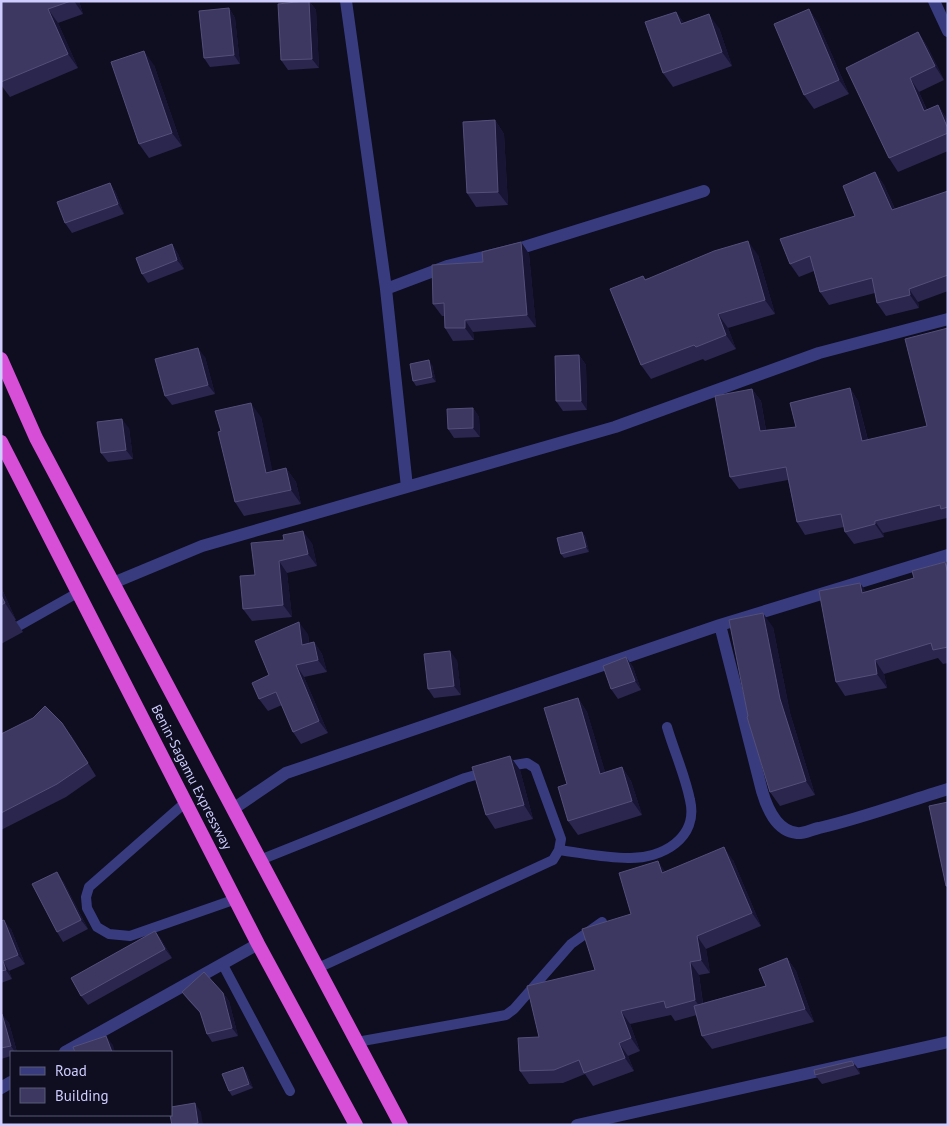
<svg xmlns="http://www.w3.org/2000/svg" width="949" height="1126" viewBox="0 0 949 1126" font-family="'PT Sans',sans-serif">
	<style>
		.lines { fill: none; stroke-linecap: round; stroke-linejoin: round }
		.service { stroke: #383c7f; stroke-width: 10 }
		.minor { stroke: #383c7f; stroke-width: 12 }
		.trunk { stroke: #d64fd6; stroke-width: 14 }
		.wall { fill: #2a264e }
		.shaded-wall { fill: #181434 }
		.building { fill: #3c3861; stroke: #534f7a }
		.labels { text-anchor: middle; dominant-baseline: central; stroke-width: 4; stroke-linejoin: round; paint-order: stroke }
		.street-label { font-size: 14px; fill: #cecdfe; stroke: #0f0d20 }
	</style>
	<rect width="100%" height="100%" fill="#0f0d20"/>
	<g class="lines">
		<!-- service -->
		<path class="service" d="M1,636L79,592
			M187,801L89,887L86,897L87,908L97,927L109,934L130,936L236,899
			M559,850C582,853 605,858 628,858C662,859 699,838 690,800C685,775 674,751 667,727
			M260,860L465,778L486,772
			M223,965L290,1091
			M318,968L553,860L559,850L561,839L535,768L527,763L503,767
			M357,1042L506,1015L514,1009L571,944L602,922"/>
		<!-- minor -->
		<path class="minor" d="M346,1L386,289L407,487
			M934,1L948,31
			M386,289L447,266L521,248L704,191
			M113,583L202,546L615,427L819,353L948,319
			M720,625L762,791C767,808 776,831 797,833C803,834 813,829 819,828C863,818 905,802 948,789
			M233,809L286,773L720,625L948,555
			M65,1052L258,944
			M1,1088L11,1082
			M577,1125L948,1042"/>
		<!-- trunk -->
		<path class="trunk" d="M1,359L36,438L401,1125
			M1,442L258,944L356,1125"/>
	</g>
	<!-- wall -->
	<path class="wall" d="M1,1H79L83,14L58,23L78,68L10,97L1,85Z
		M309,1L316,10L319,68L288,70L281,60Z
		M229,8L235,18L240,64L210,67L204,58Z
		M809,9L818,23L849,94L814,109L804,95Z
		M676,12L684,23L719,28L732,66L673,87L663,73Z
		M918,32L927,46L944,80L919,92L927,110L938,105L947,119L948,151L898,172L889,158Z
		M154,65L182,146L149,158L139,144Z
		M495,120L504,134L508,205L476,207L467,193Z
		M875,172L884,185L895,209L948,191V291L918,302L919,308L886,316L877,303L875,293L829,305L820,292L814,271L799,277L790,264L855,216Z
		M110,183L116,193L124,214L72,233L65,223Z
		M521,242L529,254L536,327L473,332L474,340L453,341L445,328L444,316H442L433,304L483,262Z
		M172,244L178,254L184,269L148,283L142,274Z
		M758,255L775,314L728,328L736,349L705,361L703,359L651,379L641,365L645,279Z
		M948,328V519L947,518L883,533L884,537L854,544L845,532L844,527L805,535L797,522L788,480L739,489L730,477L752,389L761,401L766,430L796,427L850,388L858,401L868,440L927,426Z
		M579,355L586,365L587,410L563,411L556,401Z
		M205,357L215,394L172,405L165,396Z
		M432,365L436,382L416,386L413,381Z
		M473,408L479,417L480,437L454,438L448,429Z
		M261,417L272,471L286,468L296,482L301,504L244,516L235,502L221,431Z
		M129,428L133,459L108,462L101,453Z
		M582,532L585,536L589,552L564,558L561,554Z
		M284,540L312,543L317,566L287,573L292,617L252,621L243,609L255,575Z
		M945,562L948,567V663L943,664L938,658L884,674L887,688L845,696L836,682L866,592L914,578Z
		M1,587L16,620H15L23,632L1,644Z
		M773,627L790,713L815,795L780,806L770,792L748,716Z
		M308,634L309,643L314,642L322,654L327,672L304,677L328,733L301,744L293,732L282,705L268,711L259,699L269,675Z
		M626,657L633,667L641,690L618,699L611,689Z
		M457,660L461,695L434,698L428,689Z
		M578,698L587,712L605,772L622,767L631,781L642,815L578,835L568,821L567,784Z
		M1,734L71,735L96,776L66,797L1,830Z
		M510,756L520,770L533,819L495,829L486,815Z
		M733,860L761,926L706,949L710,973L699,975L703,1003L766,986L787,958L796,971L814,1022L712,1049L702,1036L697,1015L675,1021L671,1015L630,1024L640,1051L628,1056L634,1071L593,1086L585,1074L563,1083L529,1084L520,1071L539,1037L595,970L631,914L666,872Z
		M63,881L88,929L63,942L57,932Z
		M1,921L11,929L25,964L9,971L12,979L1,983Z
		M155,931L162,941L172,958L88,1005L81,996Z
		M182,992L223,993L229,1001L238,1036L212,1042L207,1034L201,1014L188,1000Z
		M1,1014L9,1023L17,1052H11V1056L1,1059Z
		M852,1061L859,1070L860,1074L822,1084L815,1075Z
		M246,1071L253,1088L232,1096L229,1091Z"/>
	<!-- shaded-wall -->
	<path class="shaded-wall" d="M74,1H79L83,14Z
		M309,1L316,10L319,68L312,59Z
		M229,8L235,18L240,64L234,55Z
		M48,9L58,23L78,68L68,54Z
		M809,9L818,23L849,94L839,80Z
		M676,12L686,25L681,24Z
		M709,14L719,28L732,66L722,52Z
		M918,32L927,46L944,80L935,66Z
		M144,51L154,65L182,146L172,133Z
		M910,78L919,92L933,125L924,111Z
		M938,105L947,119L948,129Z
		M495,120L504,134L508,205L498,192Z
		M875,172L884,185L901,223L892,210Z
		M110,183L116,193L124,214L118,204Z
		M748,241L758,255L775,314L765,300Z
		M521,242L529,254L536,327L527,315Z
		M172,244L178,254L184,269L177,260Z
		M909,289L918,302L919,308L910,295Z
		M718,314L728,328L736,349L726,335Z
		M465,320L473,332L474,340L465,328Z
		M198,348L205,357L215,394L208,385Z
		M579,355L586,365L587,410L581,401Z
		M429,360L432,365L436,382L432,377Z
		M850,388L858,401L871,453L862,441Z
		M752,389L761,401L768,443L760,431Z
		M251,403L261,417L276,487L266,473Z
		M473,408L479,417L480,437L473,428Z
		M122,419L129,428L133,459L126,450Z
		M286,468L296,482L301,504L291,490Z
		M875,521L883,533L884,537L875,524Z
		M303,531L312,543L317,566L308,554Z
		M582,532L585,536L589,552L586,547Z
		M279,561L287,573L292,617L283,605Z
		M860,583L870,597L862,593Z
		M1,587L16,620L5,603L1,595Z
		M763,613L773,627L790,713L815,795L806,781L780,699Z
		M299,622L308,634L310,657L302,645Z
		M314,642L322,654L327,672L318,660Z
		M450,651L457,660L461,695L454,686Z
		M626,657L633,667L641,690L635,681Z
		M875,660L884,674L887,688L877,674Z
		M296,665L304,677L328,733L319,721Z
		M578,698L587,712L610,788L600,774Z
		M62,723L71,735L96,776L88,763Z
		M510,756L520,770L533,819L524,805Z
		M622,767L631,781L642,815L632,801Z
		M724,847L733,860L761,926L752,913Z
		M658,861L667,874L662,873Z
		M57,872L63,881L88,929L81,920Z
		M4,920L11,929L25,964L18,955Z
		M155,931L162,941L172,958L165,949Z
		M697,936L706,949L710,973L701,960Z
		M787,958L796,971L814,1022L805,1009Z
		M3,961L9,971L12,979L6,970Z
		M690,962L699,975L704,1013L695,1000Z
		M223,993L229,1001L238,1036L232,1028Z
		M621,1011L630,1024L640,1051L631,1038Z
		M2,1014L9,1023L17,1052H15L11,1046Z
		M106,1036L113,1045L115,1052H112Z
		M619,1043L628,1056L634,1071L625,1058Z
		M852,1061L859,1070L860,1074L854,1065Z
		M243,1067L246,1071L253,1088L249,1084Z
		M195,1103L201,1112L203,1125H199L198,1123Z"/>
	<!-- building -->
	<path class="building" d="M1,1H71L48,9L68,54L1,82Z
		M305,1H309L312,59L281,60L278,4Z
		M229,8L234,55L204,58L199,11Z
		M809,9L839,80L804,95L774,24Z
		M676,12L681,24L709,14L722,52L663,73L645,22Z
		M918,32L935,66L910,78L924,111L938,105L948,129V133L889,158L846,68Z
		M144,51L172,133L139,144L111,62Z
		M495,120L498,192L467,193L463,122Z
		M875,172L892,210L948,191V275L909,289L910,295L877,303L872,278L820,292L810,256L790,264L780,239L855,216L843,186Z
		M110,183L118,204L65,223L57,202Z
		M748,241L765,300L718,314L726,335L696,347L694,345L641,365L610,289L643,276L645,280L714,251Z
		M521,242L527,315L465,320V328H445L444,303L433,304L432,265L483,262L482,252Z
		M172,244L177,260L142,274L136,258Z
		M948,328V507L941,509L940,505L875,521V524L845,532L841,514L797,522L786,467L730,477L715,396L752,389L760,431L796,427L790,403L850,388L862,441L927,426L905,339Z
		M198,348L208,385L165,396L155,359Z
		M579,355L581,401H556L555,356Z
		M429,360L432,377L413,381L410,364Z
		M251,403L266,473L286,468L291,490L235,502L218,432L221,431L215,411Z
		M473,408V428L448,429L447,409Z
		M122,419L126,450L101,453L97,422Z
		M303,531L308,554L279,561L283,605L243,609L240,576L255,575L251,543L284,540L283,535Z
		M582,532L586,547L561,554L557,538Z
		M945,562L948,574V647L933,650L931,643L875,660L877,674L836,682L819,591L860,583L862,593L914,578L912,571Z
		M1,595L5,603L1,605Z
		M763,613L780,699L806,781L770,792L747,717L748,716L729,620Z
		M299,622L302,645L314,642L318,660L296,665L319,721L293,732L276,692L259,699L252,683L269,675L255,641Z
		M450,651L454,686L428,689L424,654Z
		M626,657L635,681L611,689L603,666Z
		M578,698L600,774L622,767L632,801L568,821L558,787L567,784L544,708Z
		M45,706L62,723L88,763L57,784L1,813V734L33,718Z
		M510,756L524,805L486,815L472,767Z
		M948,802V886H946L929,806Z
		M724,847L752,913L697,936L701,960L690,962L695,1000L666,1008L664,1001L621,1011L631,1038L619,1043L625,1058L584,1073L579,1060L554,1070L520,1071L518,1038L539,1037L527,986L595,970L582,929L631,914L619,873L658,861L662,873Z
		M57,872L81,920L57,932L32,884Z
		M4,920L18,955L3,961L6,970L1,971V921Z
		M155,931L165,949L81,996L71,978Z
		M787,958L805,1009L702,1036L694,1006L766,986L759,969Z
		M204,972L223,993L232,1028L207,1034L200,1012L182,992Z
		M1,1014H2L11,1046L1,1048Z
		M106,1036L112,1052H75L73,1047Z
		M852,1061L854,1065L815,1075L814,1070Z
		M243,1067L249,1084L229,1091L222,1074Z
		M195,1103L198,1123L189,1125H172L170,1115H171V1107Z"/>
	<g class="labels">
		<!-- street labels -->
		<g class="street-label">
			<text transform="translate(192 777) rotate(63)">Benin-Sagamu Expressway</text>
		</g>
	</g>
	<!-- border -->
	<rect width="949" height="1126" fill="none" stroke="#cecdfe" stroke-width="5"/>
	<!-- legend -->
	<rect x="10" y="1051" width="162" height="65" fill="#0f0d20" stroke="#5b5a79"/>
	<rect x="20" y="1067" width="25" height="8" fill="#383c7f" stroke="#5b5a79"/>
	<text x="55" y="1076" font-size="15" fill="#cecdfe">Road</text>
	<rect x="20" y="1088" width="25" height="15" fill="#3c3861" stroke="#5b5a79"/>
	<text x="55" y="1101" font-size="15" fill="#cecdfe">Building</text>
</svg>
